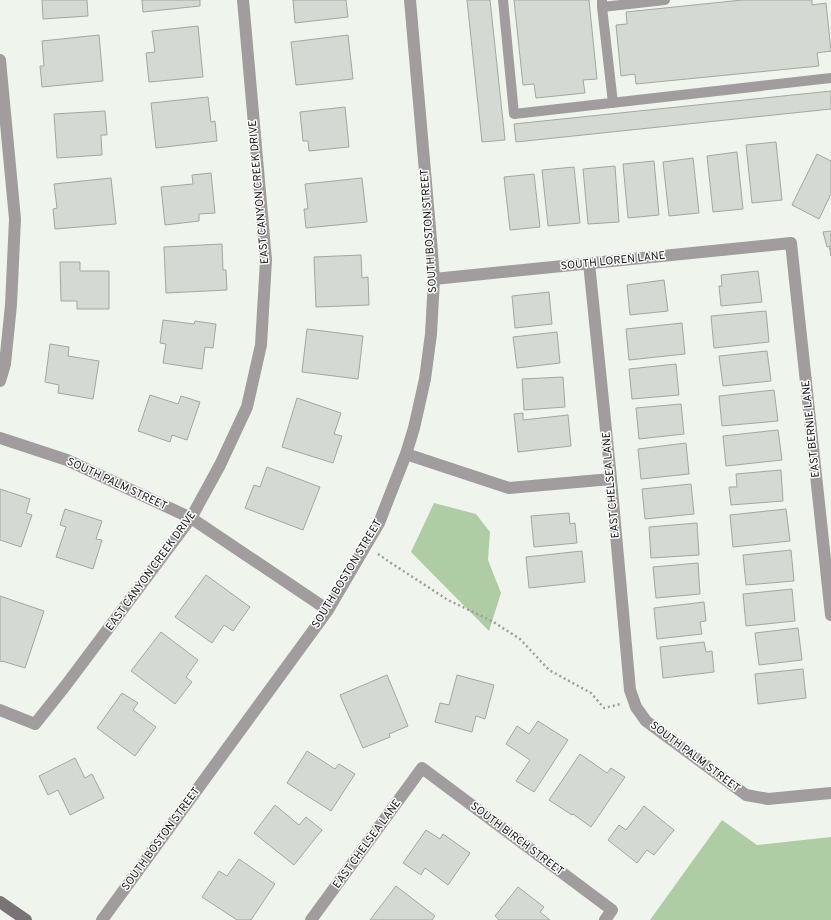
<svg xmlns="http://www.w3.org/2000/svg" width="831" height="920" viewBox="0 0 831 920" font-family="Overpass,sans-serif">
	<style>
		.green { fill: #aecda5 }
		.building { fill: #d4dad3; stroke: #a2a8a1 }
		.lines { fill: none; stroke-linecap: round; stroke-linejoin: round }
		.path { stroke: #9a9f99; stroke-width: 2.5; stroke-dasharray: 2 3; stroke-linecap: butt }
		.lane { stroke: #a19c9e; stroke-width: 10 }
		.street { stroke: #a19c9e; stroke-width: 12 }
		.secondary { stroke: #797376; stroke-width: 12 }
		.labels { text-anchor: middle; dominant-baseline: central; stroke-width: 3; stroke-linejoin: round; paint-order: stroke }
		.street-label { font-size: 11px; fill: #131513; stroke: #fff }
	</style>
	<rect width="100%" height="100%" fill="#eff5ed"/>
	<!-- green -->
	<path class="green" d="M434,503L476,514L490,532L488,560L501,593L489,631L411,552Z
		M722,820L757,845L831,837V920H650Z"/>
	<!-- building -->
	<path class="building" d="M42,0H87L88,16L43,19Z
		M142,0H200V6L143,12Z
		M293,0H346L348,17L295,23Z
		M467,0H490L505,140L482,142Z
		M514,0H589L597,79L583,80L585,93L536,98L534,84L523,85Z
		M742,0H812V5L826,3L831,51L817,53L819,66L636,84L635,74L621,76L616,25L627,24L626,12Z
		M198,26L203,77L149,82L146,53L155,52L152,31Z
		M99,35L103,81L42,87L40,66H44L42,41Z
		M348,35L353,79L296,85L291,42Z
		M831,91V109L516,142L514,124Z
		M208,97L211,122L215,121L217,141L156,148L151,103Z
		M345,107L349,147L309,151L308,141H303L300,112Z
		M105,111L107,135H101L102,155L57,158L54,114Z
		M776,142L782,200L752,203L746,145Z
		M737,152L743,209L713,212L707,156Z
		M817,154L831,161V194L819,219L792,205Z
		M693,158L699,213L669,216L663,162Z
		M654,161L659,215L628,218L623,164Z
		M615,166L619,222L588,224L583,169Z
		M574,167L580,223L548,226L542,170Z
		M211,173L215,213L199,214V221L165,225L161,187L193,184L192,175Z
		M534,174L540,227L510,230L504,177Z
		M111,178L116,224L55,229L53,209L57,208L54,184Z
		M362,178L367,222L306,228L304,209H308L305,184Z
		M831,231V256L829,246L827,247L823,232Z
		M222,244L223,270H226L227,290L166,293L164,247Z
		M361,255L362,278L368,277L369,305L316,307L314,257Z
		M60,262H80V271H109V309H77V301H61Z
		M758,271L762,302L721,306L719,286H722L721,275Z
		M664,280L668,311L630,315L627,285Z
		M549,292L552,324L515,328L512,296Z
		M766,311L769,342L714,348L711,316Z
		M163,320L194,324L195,321L216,324L213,348L205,347L202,369L163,363L166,344L160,343Z
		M682,323L685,354L629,360L626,329Z
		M307,329L363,336L358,379L302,372Z
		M557,332L560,363L517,368L513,337Z
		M50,344L69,347L68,356L99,361L93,399L58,393L59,385L45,382Z
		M767,351L771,381L723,386L719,356Z
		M676,364L679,395L632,399L629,369Z
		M563,377L565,407L524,410L522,379Z
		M774,390L778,421L722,426L719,396Z
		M150,395L178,404L181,396L200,402L187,440L172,435L170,442L138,431Z
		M297,398L341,413L334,434L342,436L333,463L282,447Z
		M681,404L684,434L639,439L636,408Z
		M523,413V420L568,415L571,446L518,452L514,414Z
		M778,430L782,460L726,466L723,436Z
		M686,443L689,474L641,479L638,449Z
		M267,467L320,487L303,530L245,508L254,485L260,487Z
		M781,470L783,501L731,505L729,487H737L736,474Z
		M691,484L694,514L645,519L642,489Z
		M0,489L30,499L26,513L32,515L21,547L0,540Z
		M65,509L102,521L96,539L102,540L93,569L56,557L66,527L60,525Z
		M786,509L790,541L733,547L730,515Z
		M569,513L570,524L575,523L577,543L534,547L531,516Z
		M697,523L699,555L651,558L649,527Z
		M791,550L794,581L746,585L743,555Z
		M582,551L585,582L529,588L526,557Z
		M698,563L700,594L656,598L653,567Z
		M206,575L250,607L233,631L224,625L212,643L175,617Z
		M792,589L795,621L746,626L743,594Z
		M0,596L44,611L25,668L2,661V662L0,661Z
		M704,602L706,621L700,622L702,634L657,639L654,608Z
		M798,628L802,660L759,665L755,633Z
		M161,632L198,660L186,677L192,682L175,704L131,671Z
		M704,642L706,652L712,651L714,672L663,678L660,647Z
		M803,669L806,698L758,704L755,674Z
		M387,675L408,726L389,734L390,737L363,748L340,695Z
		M457,675L494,685L485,719L476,716L472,732L435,722L440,703L449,705Z
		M122,693L138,703L133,710L156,727L135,756L97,728Z
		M538,721L568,740L534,792L516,781L530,760L506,744L517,726L529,734Z
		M307,751L335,769L339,764L355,774L331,811L287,783Z
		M580,754L607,773L611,768L625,777L591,827L573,814L572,815L549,800Z
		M75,758L85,778L92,774L104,798L70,815L58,790L48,795L39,776Z
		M275,805L299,825L306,817L322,830L294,865L254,833Z
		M644,806L674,830L654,855L647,850L637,863L608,840L619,825L626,830Z
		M426,830L440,839L443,834L470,853L448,885L425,868L421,875L403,863Z
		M239,859L275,884L251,920H237L202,897L219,871L227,876Z
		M396,886L435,916L432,920H370Z
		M518,887L544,907L540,912L550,920H499L495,916Z"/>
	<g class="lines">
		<!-- path -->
		<path class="path" d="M378,554L391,563L448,600L492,621L520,639L549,670L591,693L604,708L621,704"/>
		<!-- lane -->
		<path class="lane" d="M503,0L514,114L831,78
			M602,0V7L665,0
			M602,7L613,103"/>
		<!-- street -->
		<path class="street" d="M0,60L15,219L11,305L5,364L0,381
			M589,263L611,479L630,690L636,707L646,721L746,795L768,799L831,793
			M434,279L791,243L831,615
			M0,438L67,460L191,518L328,610
			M406,454L509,488L611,479
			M0,710L35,724L66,685L191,518L220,465L247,407L261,345L266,260L243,0
			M102,920L328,610L379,523L406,454L414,428L425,379L431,334L434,279L431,240L410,0
			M311,920L422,768L612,910L605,920"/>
		<!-- secondary -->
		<path class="secondary" d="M0,902L26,920"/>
	</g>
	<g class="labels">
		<!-- street labels -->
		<g class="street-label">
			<text transform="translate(259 192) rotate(-95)">EAST CANYON CREEK DRIVE</text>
			<text transform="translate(429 231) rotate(-94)">SOUTH BOSTON STREET</text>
			<text transform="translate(613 261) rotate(-6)">SOUTH LOREN LANE</text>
			<text transform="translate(811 429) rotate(-96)">EAST BERNIE LANE</text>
			<text transform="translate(117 484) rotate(25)">SOUTH PALM STREET</text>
			<text transform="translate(611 485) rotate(-95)">EAST CHELSEA LANE</text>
			<text transform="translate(151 571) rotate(-54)">EAST CANYON CREEK DRIVE</text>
			<text transform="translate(347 574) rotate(-59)">SOUTH BOSTON STREET</text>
			<text transform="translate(695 757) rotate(37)">SOUTH PALM STREET</text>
			<text transform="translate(161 839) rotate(-54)">SOUTH BOSTON STREET</text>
			<text transform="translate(517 839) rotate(37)">SOUTH BIRCH STREET</text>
			<text transform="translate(367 844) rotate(-54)">EAST CHELSEA LANE</text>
		</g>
	</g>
</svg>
